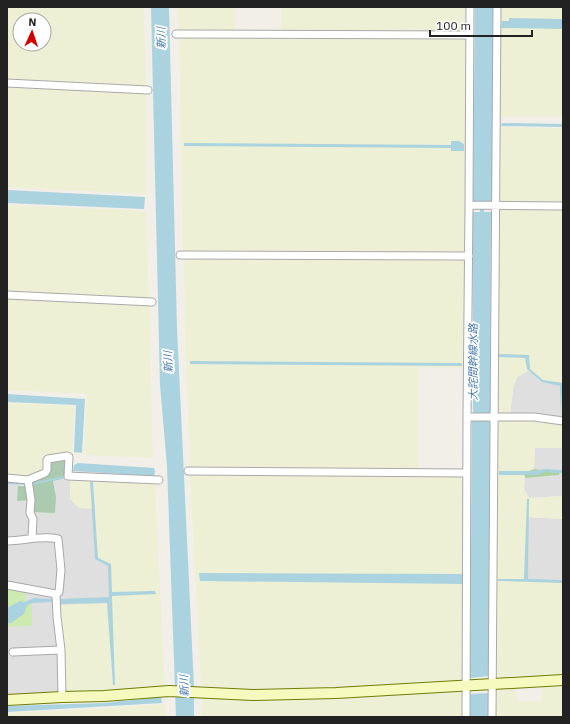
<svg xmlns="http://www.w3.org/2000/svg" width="570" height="724" viewBox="0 0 570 724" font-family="'IBM Plex Sans','Noto Sans JP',sans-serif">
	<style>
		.residential { fill: #e0dfdf }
		.farmland { fill: #eef0d5; fill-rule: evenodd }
		.grass { fill: #cdebb0 }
		.forest { fill: #add19e }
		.cemetery { fill: #aacbaf }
		.water { fill: #aad3df }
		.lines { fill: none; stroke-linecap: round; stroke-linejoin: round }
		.stream { stroke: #aad3df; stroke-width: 2 }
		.street-casing { stroke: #a9a9a9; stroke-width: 9 }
		.secondary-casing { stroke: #707d05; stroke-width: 12 }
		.street { stroke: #fff; stroke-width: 7 }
		.secondary { stroke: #f7fabf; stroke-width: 10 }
		.labels { text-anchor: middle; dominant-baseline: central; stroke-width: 3.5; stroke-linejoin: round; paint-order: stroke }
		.water-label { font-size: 11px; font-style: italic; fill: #4a7aab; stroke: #fff }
	</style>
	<rect width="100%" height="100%" fill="#f2efe9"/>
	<!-- residential -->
	<path class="residential" d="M529,370L563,385V423L510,414L513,389L517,377Z
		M535,447L563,448V496L529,498L524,489L525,478L559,475L560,472L534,469Z
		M7,474L20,475L18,501L56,497L53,481L66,478L70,479L94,509L110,565L111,603L64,693L7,696Z
		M527,517L563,519V582L526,581Z"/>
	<!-- farmland -->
	<path class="farmland" d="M7,7H144L146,87L7,81ZM20,20H44V44H20Z
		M178,7H235V33L179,31Z
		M281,7H467L466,33H281Z
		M500,7H563V117H499Z
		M179,38L467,39L466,253L183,251Z
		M7,86L146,92V194L7,187Z
		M498,127L563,128V203H498Z
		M7,205L146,211L149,299L7,292Z
		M498,209H563V385L542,381L529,370L517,377L513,389L510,414H496Z
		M184,258L466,259L464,368L419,367L418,470L190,469L185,338Z
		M7,297L149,304L153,458L84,455L87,394L7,390Z
		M7,403L74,406L72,454L45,456L44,470L30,476L7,474Z
		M496,419H532L563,423V448H535L534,469L524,473V489L529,498L563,496V519L527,517L526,580L563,582V676L495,679Z
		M190,474L463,476V681L253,691L201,685Z
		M70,479L155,484L165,686L107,691L64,693L59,605L110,603V565L97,559L94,509L79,508L70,499Z
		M563,684V717H495V689L515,687L518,701H541L542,685Z
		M462,692V717H202V698L253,700Z
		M165,704L166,717H7V713L100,709Z"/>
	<!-- grass -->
	<path class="grass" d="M7,588L26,591L25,602L20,601L7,608Z
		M32,603V626L7,627V623H11L27,606Z"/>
	<!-- forest -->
	<path class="forest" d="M534,469L560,472L559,475L525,478L524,473Z"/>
	<!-- cemetery -->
	<path class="cemetery" d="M66,459V478L53,481L56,497L55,513L31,512L32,500L17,501L18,486H31L33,480L50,473V461Z"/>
	<!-- water -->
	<path class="water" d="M151,7H169L177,328L194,687V717H176L167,466L160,385Z
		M475,7H493L492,201H484V212H491L490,413H483V421H490L489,676L470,678L472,421H479V413H473V212H480V201H473Z
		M509,18L563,19V29L501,28L502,21H509Z
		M502,123L563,124V127L501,126Z
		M451,141H459L464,144V151H451V148L184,146V143L451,145Z
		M7,190L145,197L144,209L7,203Z
		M499,354L529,355L530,369L543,380L563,383C561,393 562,405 561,416L560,386L542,382L527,369L525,358L499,357Z
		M190,361L462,363V366L190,364Z
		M7,394L85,399L82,453L74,452L76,405L7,402Z
		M78,463L154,468L155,472L154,476L73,471L74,465Z
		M545,469L563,470V473H553L547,471L538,475H499V471H532Z
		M90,481L93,482L98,558L111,564L112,592L155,591L156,594L112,596L115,685H113L107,603L61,604L60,599L109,597L108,566L95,559Z
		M527,499H529L528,579L563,580V583L498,581V579H524Z
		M199,573L462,574V584L200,581Z
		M34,598L52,599V602L32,603L27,606L24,614L11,623H7V608L20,601L25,602Z
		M489,693V717H470V694Z
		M161,697L162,703L7,712V706L104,703Z"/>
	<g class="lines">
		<!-- stream -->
		<path class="stream" d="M7,483L25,484
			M32,484L64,477"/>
		<!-- street casing -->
		<g class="street-casing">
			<path id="street" d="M176,34L470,35
				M7,83L148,90
				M469,205L470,7
				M180,255L469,256
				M7,295L152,302
				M467,417L469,205L563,206
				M188,471L467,473
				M7,478L28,480L45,473L47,470V460L48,459L67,456L69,457L68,476L159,480
				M28,480L31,500L30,513L33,519L32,538
				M7,541C24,541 41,535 58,539L61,570L59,592L56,594L57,617L61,650L62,697
				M7,585L56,594
				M13,652L61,650
				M466,717L467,417H534L563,421
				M492,717L497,7"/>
		</g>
		<!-- secondary casing -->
		<g class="secondary-casing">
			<path id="secondary" d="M7,700L62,697L104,696L169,691L253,695L336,693L563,680"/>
		</g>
		<!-- street -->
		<use href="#street" class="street"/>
		<!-- secondary -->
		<use href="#secondary" class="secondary"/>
	</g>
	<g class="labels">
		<!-- water labels -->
		<g class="water-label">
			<text transform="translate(161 38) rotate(-91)">新川</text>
			<text transform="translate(168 362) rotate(-93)">新川</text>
			<text transform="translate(473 362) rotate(-90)">大詫間幹線水路</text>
			<text transform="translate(184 686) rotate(-93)">新川</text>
		</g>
	</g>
	<!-- border -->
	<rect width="570" height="724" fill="none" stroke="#222222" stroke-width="16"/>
	<!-- north arrow -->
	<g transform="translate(32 32) rotate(3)"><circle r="19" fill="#ffffff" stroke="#a7a7a7"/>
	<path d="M0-3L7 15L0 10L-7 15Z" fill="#d40000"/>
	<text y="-6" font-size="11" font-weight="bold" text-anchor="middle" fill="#222222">N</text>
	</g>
	<!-- scale -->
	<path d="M430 30v6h102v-6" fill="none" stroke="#222222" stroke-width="2"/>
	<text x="436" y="30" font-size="12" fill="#222222" stroke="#ffffff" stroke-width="3" paint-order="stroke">100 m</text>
</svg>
